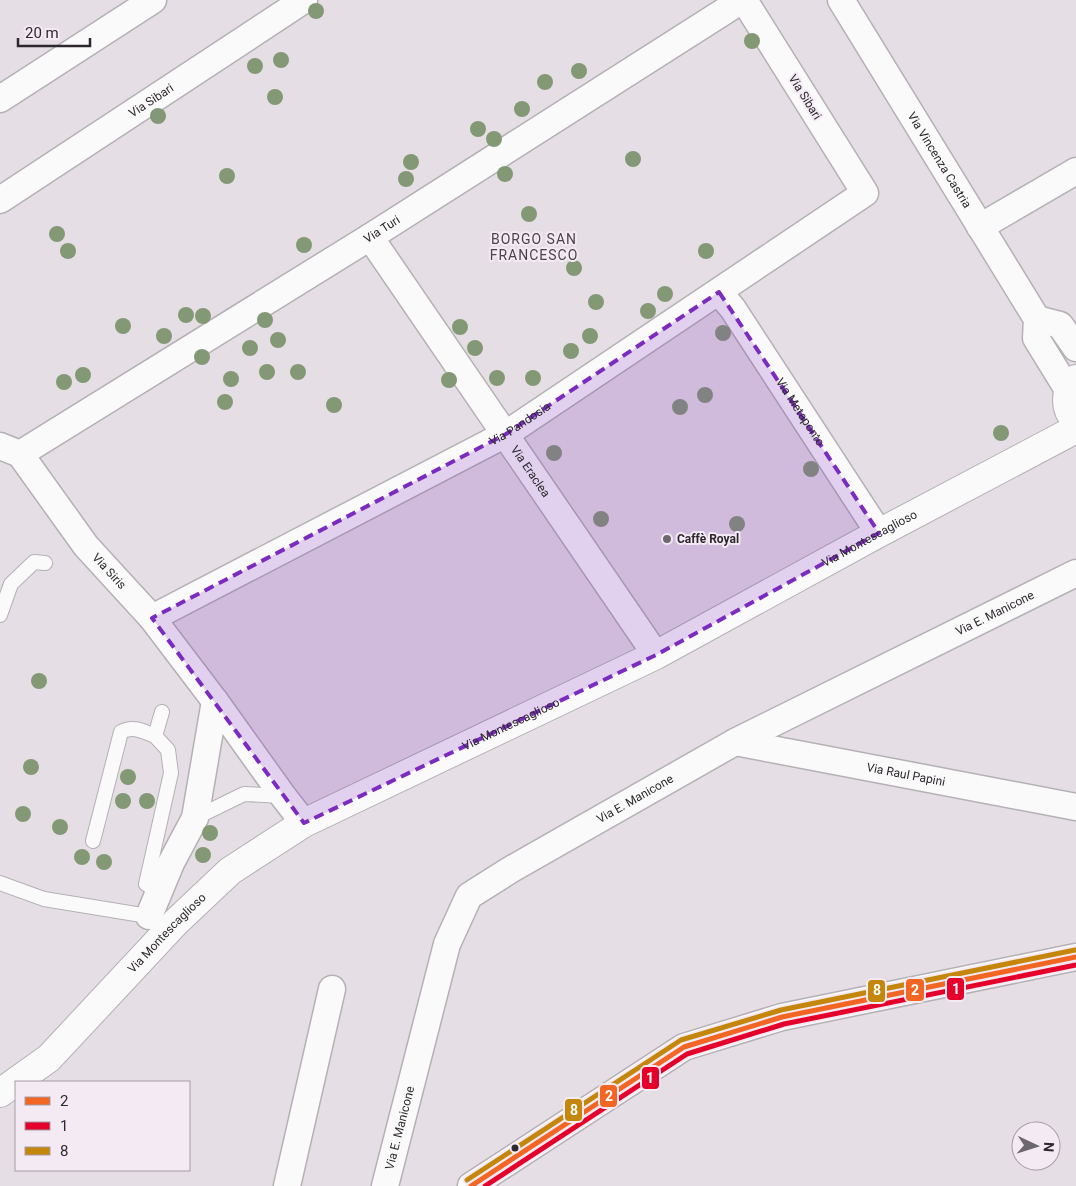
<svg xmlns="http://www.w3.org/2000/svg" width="1076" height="1186" viewBox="0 0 1076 1186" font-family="Roboto,sans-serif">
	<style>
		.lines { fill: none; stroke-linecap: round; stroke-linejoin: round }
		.service-casing { stroke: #b4b0b4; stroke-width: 16 }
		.minor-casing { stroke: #b4b0b4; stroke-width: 29 }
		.secondary-casing { stroke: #b4b0b4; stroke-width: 30 }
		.service { stroke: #fbfafb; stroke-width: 14 }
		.minor { stroke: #fbfafb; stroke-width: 26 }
		.secondary { stroke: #fbfafb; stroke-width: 28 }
		.bus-1-casing { stroke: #f4eaf4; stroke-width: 9 }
		.bus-2-casing { stroke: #f4eaf4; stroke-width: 9 }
		.bus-3-casing { stroke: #f4eaf4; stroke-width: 9 }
		.bus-1 { stroke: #f26522; stroke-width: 5 }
		.bus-2 { stroke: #e4002b; stroke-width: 5 }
		.bus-3 { stroke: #c4860b; stroke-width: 5 }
		.tree { fill: #839975 }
		.marked { fill: #7b2cbf; fill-opacity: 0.2; stroke: #7b2cbf; stroke-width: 4; stroke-dasharray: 10 6; stroke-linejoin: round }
		.poi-dot { fill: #6d686d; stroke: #f4eaf4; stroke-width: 2 }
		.bus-dot { fill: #2c282c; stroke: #f4eaf4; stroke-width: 2 }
		.labels { text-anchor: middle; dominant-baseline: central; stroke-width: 4; stroke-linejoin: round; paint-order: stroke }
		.street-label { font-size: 12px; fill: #2c282c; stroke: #f4eaf4 }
		.poi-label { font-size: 12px; font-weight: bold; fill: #2c282c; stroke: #f4eaf4; text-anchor: start }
		.neighbourhood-label { font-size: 14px; letter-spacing: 1px; fill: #4b434b; stroke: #f4eaf4 }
		.line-badge { stroke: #f4eaf4; stroke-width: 2 }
		.badge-label { font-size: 14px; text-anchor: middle; font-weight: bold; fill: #fff }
	</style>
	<rect width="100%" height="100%" fill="#e5dfe5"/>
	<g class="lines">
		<!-- service casing -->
		<g class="service-casing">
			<path id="service" d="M0,615L11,584L34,562L45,563
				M195,818L244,794L283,796
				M93,841L121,732C134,725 144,732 155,736
				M0,883L44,899L154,917
				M158,892L146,884L171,773L168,750L155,736L162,712"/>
		</g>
		<!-- minor casing -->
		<g class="minor-casing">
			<g id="minor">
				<path id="s1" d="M841,0L1037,319L1036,338L1068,390"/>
				<path d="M0,99L153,0"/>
				<path id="s2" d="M0,200L304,0"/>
				<path d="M980,227L1076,171"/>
				<path id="s3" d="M370,237L656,655"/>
				<path id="s4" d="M719,292L733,309L879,533"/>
				<path d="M1037,319L1060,325L1076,348"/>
				<path id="s5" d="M0,446L20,454L86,546L152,618L215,701"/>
				<path id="s6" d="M20,454L370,237L742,0"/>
				<path id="s7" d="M152,618L506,434L865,193L744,0"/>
				<path id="s8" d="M735,742L1076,807"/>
				<path d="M149,916L171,863L195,818L215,701L283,796L304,823"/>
				<path d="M287,1186L332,989"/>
				<path id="s9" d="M385,1186L447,944L469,896L510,870L735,742L1076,573"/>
				<path d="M471,1186L684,1047L782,1017L1076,957"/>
			</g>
		</g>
		<!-- secondary casing -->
		<g class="secondary-casing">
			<g id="secondary">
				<path d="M1076,379C1064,391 1064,409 1076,421"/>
				<path id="s10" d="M0,1093L49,1058L176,922L230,871L304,823L656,655L879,533L1076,429"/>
			</g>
		</g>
		<!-- service -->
		<use href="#service" class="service"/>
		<!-- minor -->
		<use href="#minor" class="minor"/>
		<!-- secondary -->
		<use href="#secondary" class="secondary"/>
		<!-- bus-1 casing -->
		<g class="bus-1-casing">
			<path id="bus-1" d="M471,1186L684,1047L782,1017L1076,957"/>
		</g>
		<!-- bus-2 casing -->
		<g class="bus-2-casing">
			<path id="bus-2" d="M485,1186L687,1054L784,1024L1076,965"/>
		</g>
		<!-- bus-3 casing -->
		<g class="bus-3-casing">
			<path id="bus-3" d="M467,1180L681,1040L781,1010L1075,950"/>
		</g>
		<!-- bus-1 -->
		<use href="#bus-1" class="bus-1"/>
		<!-- bus-2 -->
		<use href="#bus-2" class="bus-2"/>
		<!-- bus-3 -->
		<use href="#bus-3" class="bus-3"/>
	</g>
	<!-- trees -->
	<g class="tree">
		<circle cx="316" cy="11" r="8"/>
		<circle cx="752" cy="41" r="8"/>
		<circle cx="281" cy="60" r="8"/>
		<circle cx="255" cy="66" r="8"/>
		<circle cx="579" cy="71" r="8"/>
		<circle cx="545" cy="82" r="8"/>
		<circle cx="275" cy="97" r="8"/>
		<circle cx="522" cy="109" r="8"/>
		<circle cx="158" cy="116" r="8"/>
		<circle cx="478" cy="129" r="8"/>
		<circle cx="494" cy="139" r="8"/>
		<circle cx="633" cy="159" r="8"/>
		<circle cx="411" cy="162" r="8"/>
		<circle cx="505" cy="174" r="8"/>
		<circle cx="227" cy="176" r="8"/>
		<circle cx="406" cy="179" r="8"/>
		<circle cx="529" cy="214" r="8"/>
		<circle cx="57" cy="234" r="8"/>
		<circle cx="304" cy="245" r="8"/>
		<circle cx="68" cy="251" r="8"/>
		<circle cx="706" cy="251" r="8"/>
		<circle cx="574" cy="268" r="8"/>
		<circle cx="665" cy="294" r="8"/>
		<circle cx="596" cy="302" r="8"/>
		<circle cx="648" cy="311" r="8"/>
		<circle cx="186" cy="315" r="8"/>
		<circle cx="203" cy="316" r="8"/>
		<circle cx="265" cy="320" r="8"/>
		<circle cx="123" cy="326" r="8"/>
		<circle cx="460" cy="327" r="8"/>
		<circle cx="723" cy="333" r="8"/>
		<circle cx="164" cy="336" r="8"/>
		<circle cx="590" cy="336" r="8"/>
		<circle cx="278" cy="340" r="8"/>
		<circle cx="250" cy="348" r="8"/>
		<circle cx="475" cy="348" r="8"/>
		<circle cx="571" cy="351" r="8"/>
		<circle cx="202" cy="357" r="8"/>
		<circle cx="267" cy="372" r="8"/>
		<circle cx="298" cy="372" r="8"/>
		<circle cx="83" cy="375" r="8"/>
		<circle cx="497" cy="378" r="8"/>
		<circle cx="533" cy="378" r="8"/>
		<circle cx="231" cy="379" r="8"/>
		<circle cx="449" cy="380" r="8"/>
		<circle cx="64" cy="382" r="8"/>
		<circle cx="705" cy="395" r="8"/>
		<circle cx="225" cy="402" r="8"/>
		<circle cx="334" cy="405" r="8"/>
		<circle cx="680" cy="407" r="8"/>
		<circle cx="1001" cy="433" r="8"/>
		<circle cx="554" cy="453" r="8"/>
		<circle cx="811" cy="469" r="8"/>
		<circle cx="601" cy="519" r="8"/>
		<circle cx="737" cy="524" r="8"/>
		<circle cx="39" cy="681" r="8"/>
		<circle cx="31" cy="767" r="8"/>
		<circle cx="128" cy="777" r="8"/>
		<circle cx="123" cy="801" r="8"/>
		<circle cx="147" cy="801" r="8"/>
		<circle cx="23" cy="814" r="8"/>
		<circle cx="60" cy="827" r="8"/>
		<circle cx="210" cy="833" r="8"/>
		<circle cx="203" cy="855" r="8"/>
		<circle cx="82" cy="857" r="8"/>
		<circle cx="104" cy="862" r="8"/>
	</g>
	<!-- marked area -->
	<path class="marked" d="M719,292L879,533L656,655L304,823L152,618L506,434Z"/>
	<!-- markers -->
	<circle class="poi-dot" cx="667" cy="539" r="5"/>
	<circle class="bus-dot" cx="515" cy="1148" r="4.5"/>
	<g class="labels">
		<!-- street labels -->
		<g class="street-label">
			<text transform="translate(805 97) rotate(58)">Via Sibari</text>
			<text stroke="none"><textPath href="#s2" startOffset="181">Via Sibari</textPath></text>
			<text stroke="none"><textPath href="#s1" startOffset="188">Via Vincenza Castria</textPath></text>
			<text stroke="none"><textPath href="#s6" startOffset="426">Via Turi</textPath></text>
			<text stroke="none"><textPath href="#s4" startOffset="145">Via Metaponto</textPath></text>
			<text stroke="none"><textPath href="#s7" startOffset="416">Via Pandosia</textPath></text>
			<text stroke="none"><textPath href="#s3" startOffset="284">Via Eraclea</textPath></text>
			<text stroke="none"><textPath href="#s10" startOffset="1042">Via Montescaglioso</textPath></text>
			<text stroke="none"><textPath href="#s5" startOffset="169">Via Siris</textPath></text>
			<text stroke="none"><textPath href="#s9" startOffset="900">Via E. Manicone</textPath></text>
			<text stroke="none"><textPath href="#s10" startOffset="638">Via Montescaglioso</textPath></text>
			<text stroke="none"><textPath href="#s8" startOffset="174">Via Raul Papini</textPath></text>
			<text stroke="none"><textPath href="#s9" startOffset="495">Via E. Manicone</textPath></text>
			<text stroke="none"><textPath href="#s10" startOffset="232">Via Montescaglioso</textPath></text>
			<text stroke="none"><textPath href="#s9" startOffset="60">Via E. Manicone</textPath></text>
		</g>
		<!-- poi labels -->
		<g class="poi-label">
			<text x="677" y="539">Caffè Royal</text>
		</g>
		<!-- neighbourhood labels -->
		<g class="neighbourhood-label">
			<text x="534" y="239">BORGO SAN<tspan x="534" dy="16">FRANCESCO</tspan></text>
		</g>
	</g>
	<g class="line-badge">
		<rect x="946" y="977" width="19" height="24" rx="5" fill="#e4002b"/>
		<rect x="905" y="978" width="20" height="24" rx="5" fill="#f26522"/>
		<rect x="867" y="979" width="19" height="24" rx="5" fill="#c4860b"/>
		<rect x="641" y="1066" width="19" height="24" rx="5" fill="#e4002b"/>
		<rect x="599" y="1084" width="19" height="24" rx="5" fill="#f26522"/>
		<rect x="564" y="1098" width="19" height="24" rx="5" fill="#c4860b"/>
	</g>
	<g class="badge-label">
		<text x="956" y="994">1</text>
		<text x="915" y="995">2</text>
		<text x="877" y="995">8</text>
		<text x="650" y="1083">1</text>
		<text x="609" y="1101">2</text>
		<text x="574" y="1115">8</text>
	</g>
	<!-- legend -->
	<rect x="15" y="1081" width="175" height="90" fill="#f4eaf4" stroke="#a49ca4"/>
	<rect x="25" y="1097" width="25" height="8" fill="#f26522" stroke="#a49ca4"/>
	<text x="60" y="1106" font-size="15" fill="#2c282c">2</text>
	<rect x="25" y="1122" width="25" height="8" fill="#e4002b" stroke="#a49ca4"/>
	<text x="60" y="1131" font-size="15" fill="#2c282c">1</text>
	<rect x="25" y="1147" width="25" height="8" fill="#c4860b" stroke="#a49ca4"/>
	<text x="60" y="1156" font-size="15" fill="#2c282c">8</text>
	<!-- north arrow -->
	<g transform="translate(1036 1146) rotate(94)"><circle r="24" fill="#f4eaf4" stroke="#a49ca4"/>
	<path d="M0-4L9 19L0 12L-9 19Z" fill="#6d686d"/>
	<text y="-8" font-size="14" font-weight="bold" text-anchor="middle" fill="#2c282c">N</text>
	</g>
	<!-- scale -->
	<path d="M18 38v8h72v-8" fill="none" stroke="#2c282c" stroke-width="2.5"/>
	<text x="25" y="38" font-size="15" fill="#2c282c" stroke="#f4eaf4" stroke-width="4" paint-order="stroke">20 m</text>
</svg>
